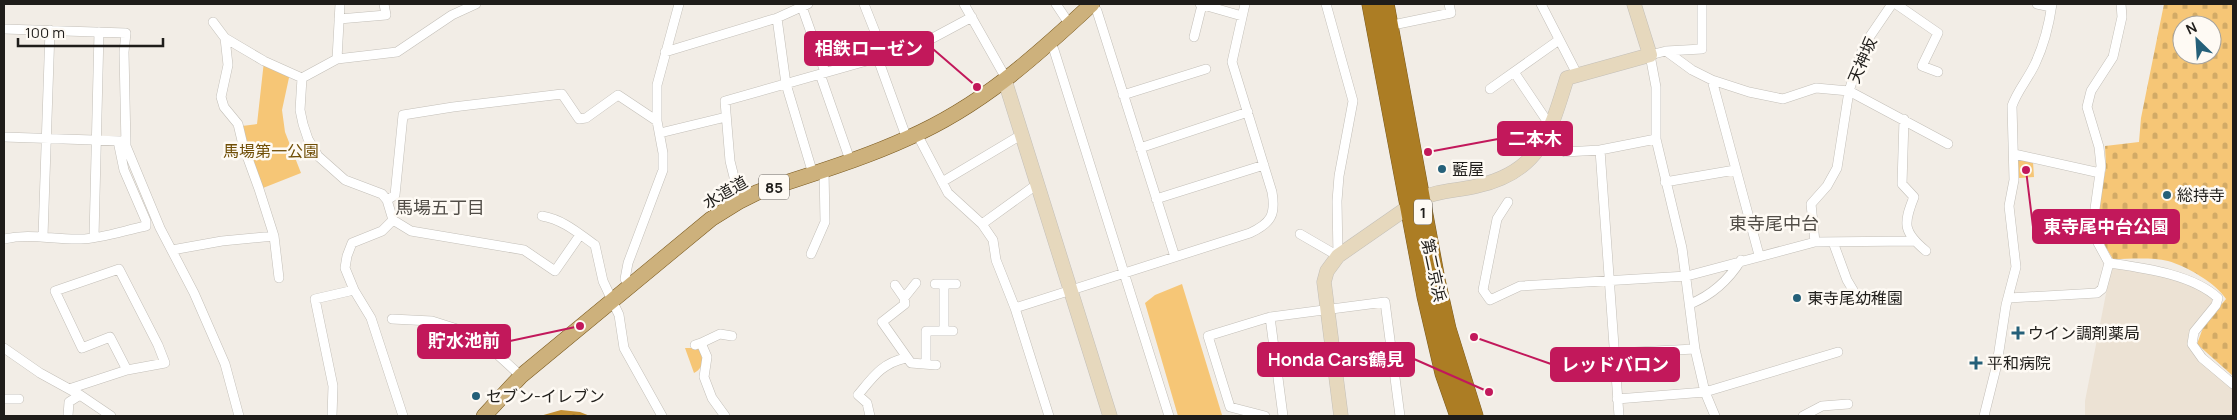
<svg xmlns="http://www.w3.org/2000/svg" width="2237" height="420" viewBox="0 0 2237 420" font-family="Manrope,'Noto Sans JP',sans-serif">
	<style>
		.built { fill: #ece2d4 }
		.cemetery { fill: url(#cemetery-stones); fill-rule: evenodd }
		.green { fill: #f6c676 }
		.water { fill: url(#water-ripples) }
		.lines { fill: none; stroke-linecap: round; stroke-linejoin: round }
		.street-casing { stroke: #c3bfb8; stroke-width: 10 }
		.secondary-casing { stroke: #c3bfb8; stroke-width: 15 }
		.primary-casing { stroke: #7b5b20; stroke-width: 16 }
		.highway-casing { stroke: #7b5b20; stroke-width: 19 }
		.street { stroke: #fff; stroke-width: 9 }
		.secondary { stroke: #e6d8bd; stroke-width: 14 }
		.primary { stroke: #cdb17c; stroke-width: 15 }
		.highway { stroke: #ac7d24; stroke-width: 18 }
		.poi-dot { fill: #256079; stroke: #fefaf4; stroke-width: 2 }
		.labels { text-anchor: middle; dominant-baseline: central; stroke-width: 5; stroke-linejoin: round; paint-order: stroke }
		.shield { fill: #fefaf4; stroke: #625f5b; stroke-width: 1 }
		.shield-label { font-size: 15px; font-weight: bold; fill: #1f1d1a }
		.street-label { font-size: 16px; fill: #1f1d1a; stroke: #fefaf4 }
		.park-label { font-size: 16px; fill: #704e06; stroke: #fefaf4 }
		.poi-label { font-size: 16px; fill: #1f1d1a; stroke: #fefaf4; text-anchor: start }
		.neighbourhood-label { font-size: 18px; fill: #524e48; stroke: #fefaf4 }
		.leader { fill: none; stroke: #c2185b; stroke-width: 2 }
		.callout-dot { fill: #c2185b; stroke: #fefaf4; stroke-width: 2 }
		.callout { fill: #c2185b; stroke: #c2185b; stroke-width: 2 }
		.callout-label { font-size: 18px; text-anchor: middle; font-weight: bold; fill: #fff }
	</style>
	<defs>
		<pattern id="cemetery-stones" width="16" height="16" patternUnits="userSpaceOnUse" patternTransform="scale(1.25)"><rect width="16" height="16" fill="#f6c676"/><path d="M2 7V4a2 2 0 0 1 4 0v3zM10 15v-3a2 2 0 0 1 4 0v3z" fill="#d2aa66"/></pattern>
		<pattern id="water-ripples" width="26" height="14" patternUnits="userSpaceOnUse" patternTransform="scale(1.25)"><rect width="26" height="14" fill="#c39136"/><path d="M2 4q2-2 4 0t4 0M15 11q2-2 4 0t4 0" fill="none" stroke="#9e762d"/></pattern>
	</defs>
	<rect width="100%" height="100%" fill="#f2ede6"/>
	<!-- built -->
	<path class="built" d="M2111,268L2156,274L2205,291L2215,297L2214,303L2191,328L2189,347L2233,388V416H2085V401Z"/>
	<!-- cemetery -->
	<path class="cemetery" d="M2164,4H2233V376L2197,344L2204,325L2226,299C2216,283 2186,266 2168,261C2152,257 2130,259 2113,259L2105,246L2097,209L2106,168L2105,146L2139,142L2141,118ZM2182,25H2212V55H2182Z"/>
	<!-- green -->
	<path class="green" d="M264,61L290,73L282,110L285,132L301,173L263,188L244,139L242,126L257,124Z
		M2018,160L2033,162L2034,177L2019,178Z
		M1182,284L1222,415L1227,416H1178L1145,303L1155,295Z
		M685,348H699C703,358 705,367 694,373Z"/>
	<!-- water -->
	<path class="water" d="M561,410L580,412L590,416H540Z"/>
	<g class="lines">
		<!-- street casing -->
		<g class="street-casing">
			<path id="street" d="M476,4L452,15L397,52L337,59L302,78L300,110L303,124L308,139L318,156L345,180L382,194L387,200L393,220L411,231L524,250L555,271L580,235
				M864,4L885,57
				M964,4L1003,73L1005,81
				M1056,4L1070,25
				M1200,4L1242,16
				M1541,4L1577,74
				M1702,4V49L1666,51L1650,55L1656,87V139L1682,248L1695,349L1705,392L1715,416
				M1896,4L1938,33L1922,66L1938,72
				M2037,4L2051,7
				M1091,5L1097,11L1175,257
				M802,7L825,72
				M777,18L786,84L813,174
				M339,19L386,15L384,4
				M213,22L225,38L264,61L302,78
				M1388,26L1451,13L1449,4
				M4,29L126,33L124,52L126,146L160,228L194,293L225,364L239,416
				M1194,37L1202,5
				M225,38L228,65L221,97L224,107L238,124L243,145L259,189L274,236L279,278
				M1050,44L1054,50L1169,416
				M1666,51L1692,70L1712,80L1749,92L1783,99L1816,88L1849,91L1948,144
				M665,52L777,18L808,4
				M337,59L340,4
				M878,59L907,139
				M1514,72L1551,127
				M820,74L850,160
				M1712,80L1759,255
				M1490,89L1559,40
				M1123,95L1206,69
				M1904,119L1902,184L1914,197C1903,224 1903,232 1926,251
				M660,133L726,117
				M917,134L948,193L982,224L993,240L996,260L1015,308L1049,416
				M4,137L123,141
				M1140,148L1248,112
				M1600,150L1619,416
				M1565,152L1600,150L1656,139
				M2014,154L2100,173
				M942,182L1021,135
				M1665,182L1735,170
				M1156,199L1264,165
				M387,200L395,195L403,115L453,107L562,94L579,119L586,118L618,95L657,121
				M740,201L730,161L725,101L916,47L972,17
				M1508,202L1497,219L1483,290L1490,300L1520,286L1687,276L1815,242L1914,241
				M542,216C564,220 578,233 595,245L603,281L619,315L624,348L662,416
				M393,220L382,231L352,243L347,256L345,268L354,290L371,318L403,416
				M982,224L1036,185
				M1300,234L1338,256L1337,201L1339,176L1353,101L1326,4
				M43,236L50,30
				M94,237L99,32
				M4,239C30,233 54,240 81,239C100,239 126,230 146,226V221L124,170L118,141
				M1815,242L1811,204L1827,186L1837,168L1849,91L1864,45L1892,4
				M1833,242L1847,280L1859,300
				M172,250L222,241L274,236
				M811,254L825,222L824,170
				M2109,263C2143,268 2192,274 2218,298L2216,305L2194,332L2192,344L2202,358L2233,384
				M935,284H956
				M944,284V331
				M895,285L904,298L905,304L882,322L911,363L936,365
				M631,286L625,279L628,263L663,170V153L657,121V85L679,4
				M904,298L916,283
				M2009,298L2097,293L2102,289L2109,263L2097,241L2093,223L2101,166L2099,147L2087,107L2091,91L2113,57L2122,17L2121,4
				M1690,304C1712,295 1728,281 1741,260
				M1015,308L1250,233C1271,223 1276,215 1272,192L1232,62L1245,4
				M1270,317L1283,416
				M392,319L432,321L476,335L521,376
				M701,343L720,334L732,336
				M695,345L701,343L707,357L704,377L712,398L725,416
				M4,348L40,373L80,395L111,416
				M1615,353L1695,349
				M926,364V331H953
				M69,389L127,370L165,363L158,345L119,269L55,291L82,348L110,337L127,370
				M4,399H19
				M1617,399L1705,392L1838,352
				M68,416L69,402L80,395
				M332,416L333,386L315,299L354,290
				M870,416L867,403L858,395C873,377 882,363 906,358
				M1265,416L1230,407L1208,336L1270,317L1385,302L1400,416
				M1803,416L1822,406L1848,404
				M1984,416L1997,364L2006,305L2016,267L2009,206L2014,180L2012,106C2017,91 2028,79 2035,64C2044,45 2049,25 2052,4"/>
		</g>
		<!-- secondary casing -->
		<g class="secondary-casing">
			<path id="secondary" d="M1005,81L1110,416
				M1341,416L1324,282L1327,271L1338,256L1420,199C1438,190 1457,191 1477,186C1540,172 1550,133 1567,78L1650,55L1634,4"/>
		</g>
		<!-- primary casing -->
		<g class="primary-casing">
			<path id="primary" d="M484,416L521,376L711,219L740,201L758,192C808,175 860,160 908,138C981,106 1035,57 1092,4"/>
		</g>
		<!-- highway casing -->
		<g class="highway-casing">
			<path id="highway" d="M1371,4L1426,296L1444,373L1459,416
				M1385,4L1436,280L1447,329L1474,416"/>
		</g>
		<!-- street -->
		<use href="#street" class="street"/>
		<!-- secondary -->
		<use href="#secondary" class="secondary"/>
		<!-- primary -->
		<use href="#primary" class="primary"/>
		<!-- highway -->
		<use href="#highway" class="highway"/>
	</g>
	<!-- markers -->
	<g class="poi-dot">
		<circle cx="1442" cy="169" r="5"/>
		<circle cx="2167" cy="195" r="5"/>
		<circle cx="1797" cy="298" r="5"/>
		<path d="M2015.5 325.5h5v5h5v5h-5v5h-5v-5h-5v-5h5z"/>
		<path d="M1973.5 355.5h5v5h5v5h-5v5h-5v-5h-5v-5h5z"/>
		<circle cx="476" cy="396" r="5"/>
	</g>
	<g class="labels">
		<!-- shield labels -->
		<g class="shield">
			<rect x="759" y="174.5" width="30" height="25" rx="4"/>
			<rect x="1414" y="199.5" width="18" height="25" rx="4"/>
		</g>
		<g class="shield-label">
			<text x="774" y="187">85</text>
			<text x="1423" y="212">1</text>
		</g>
		<!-- street labels -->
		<g class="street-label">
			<text transform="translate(1862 60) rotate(-67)">天神坂</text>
			<text transform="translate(725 192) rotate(-30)">水道道</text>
			<text transform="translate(1434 270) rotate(78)">第二京浜</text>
		</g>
		<!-- park labels -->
		<g class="park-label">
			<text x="271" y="151">馬場第一公園</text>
		</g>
		<!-- poi labels -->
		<g class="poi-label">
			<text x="1452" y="169">藍屋</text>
			<text x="2177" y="195">総持寺</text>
			<text x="1807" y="298">東寺尾幼稚園</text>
			<text x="2028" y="333">ウイン調剤薬局</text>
			<text x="1987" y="363">平和病院</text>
			<text x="486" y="396">セブン-イレブン</text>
		</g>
		<!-- neighbourhood labels -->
		<g class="neighbourhood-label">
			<text x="440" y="207">馬場五丁目</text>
			<text x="1774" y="223">東寺尾中台</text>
		</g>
	</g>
	<!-- callouts -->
	<path class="leader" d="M977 87L933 49M1428 152L1498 139M2026 170L2033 227M580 326L510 341M1489 392L1414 359M1474 337L1551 364"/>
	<g class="callout-dot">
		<circle cx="977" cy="87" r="5"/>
		<circle cx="1428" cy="152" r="5"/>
		<circle cx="2026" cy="170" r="5"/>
		<circle cx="580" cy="326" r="5"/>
		<circle cx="1489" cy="392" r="5"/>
		<circle cx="1474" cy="337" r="5"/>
	</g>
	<g class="callout">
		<rect x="805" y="32" width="128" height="33" rx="5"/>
		<rect x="1498" y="122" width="74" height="33" rx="5"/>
		<rect x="2033" y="210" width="146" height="33" rx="5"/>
		<rect x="418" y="325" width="92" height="33" rx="5"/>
		<rect x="1258" y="343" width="156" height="33" rx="5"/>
		<rect x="1551" y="348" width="128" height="33" rx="5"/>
	</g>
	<g class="callout-label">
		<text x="869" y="55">相鉄ローゼン</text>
		<text x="1535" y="145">二本木</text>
		<text x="2106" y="233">東寺尾中台公園</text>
		<text x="464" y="347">貯水池前</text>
		<text x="1336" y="366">Honda Cars鶴見</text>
		<text x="1615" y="371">レッドバロン</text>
	</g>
	<!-- border -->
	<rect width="2237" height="420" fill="none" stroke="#1f1d1a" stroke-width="10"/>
	<!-- north arrow -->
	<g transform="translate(2197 40) rotate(335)"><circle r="24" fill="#fefaf4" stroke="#a5a29d"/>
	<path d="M0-4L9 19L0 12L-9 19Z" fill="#256079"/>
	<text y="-8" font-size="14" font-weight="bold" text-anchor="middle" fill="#1f1d1a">N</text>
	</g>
	<!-- scale -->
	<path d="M18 38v8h145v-8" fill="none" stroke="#1f1d1a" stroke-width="2.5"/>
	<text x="25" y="38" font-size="15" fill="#1f1d1a" stroke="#fefaf4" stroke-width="4" paint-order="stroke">100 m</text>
</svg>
